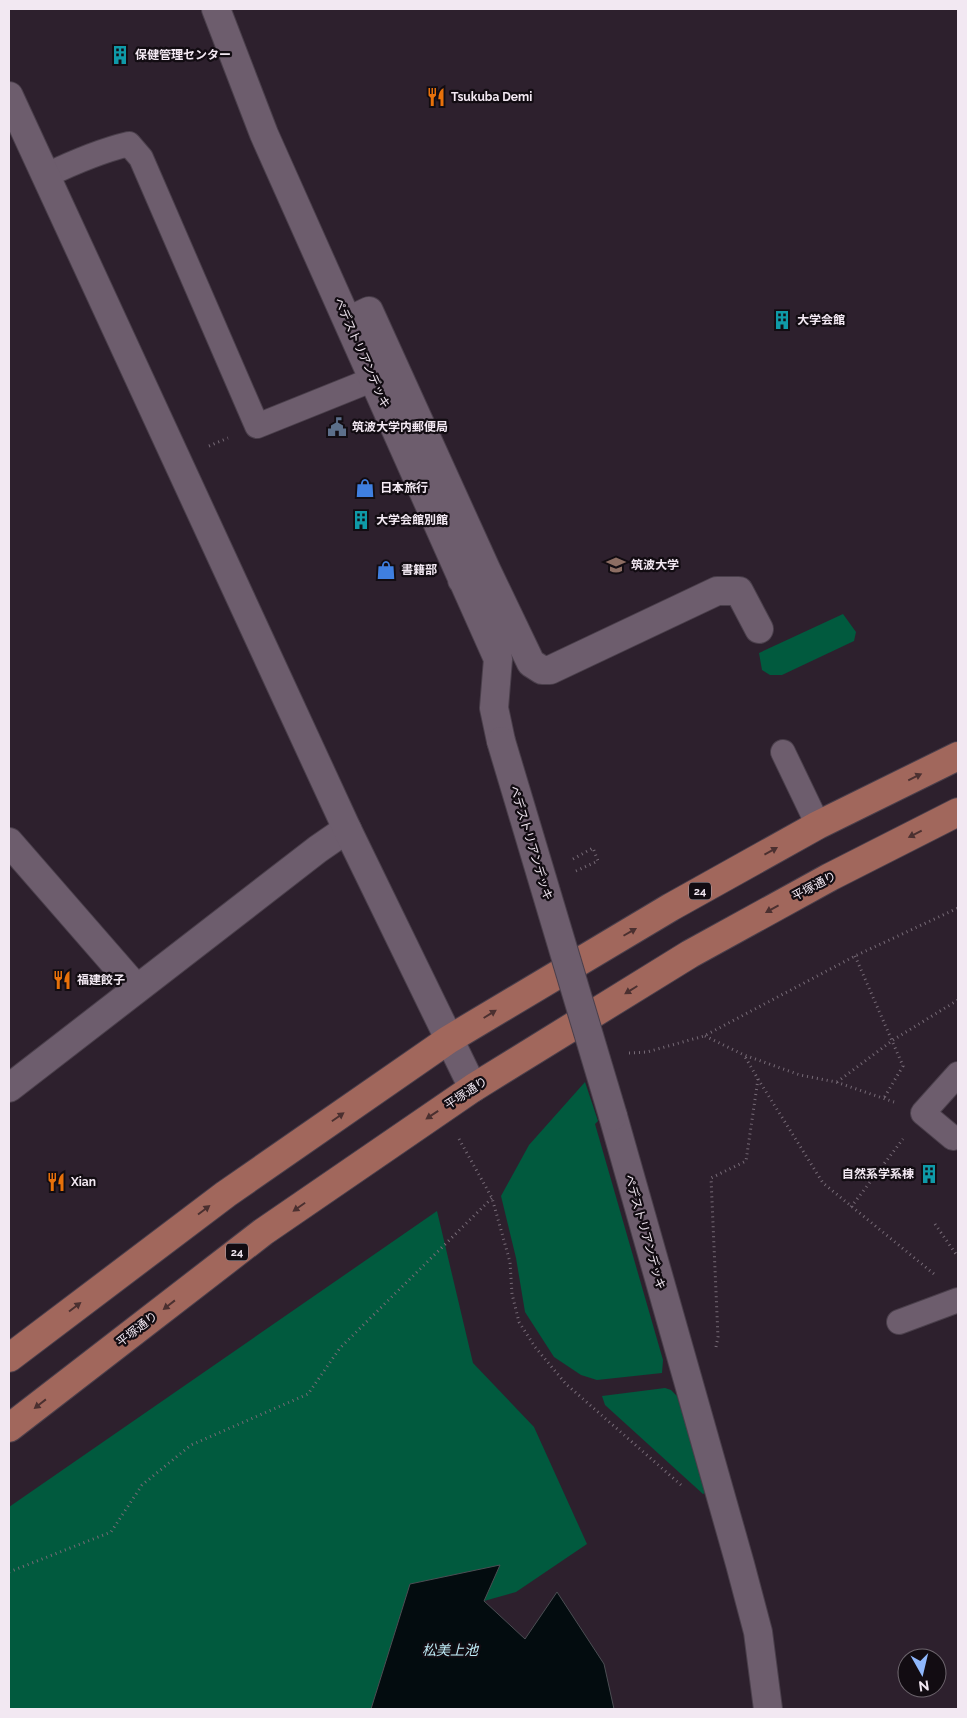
<svg xmlns="http://www.w3.org/2000/svg" width="967" height="1718" viewBox="0 0 967 1718" font-family="Raleway,'Noto Sans JP',sans-serif">
	<style>
		.green { fill: #015a3e }
		.water { fill: #030c0f; stroke: #4b4e53 }
		.lines { fill: none; stroke-linecap: round; stroke-linejoin: round }
		.service-casing { stroke: #4a3f4b; stroke-width: 26 }
		.pedestrian-casing { stroke: #4a3f4b; stroke-width: 30 }
		.minor-casing { stroke: #4a3f4b; stroke-width: 30 }
		.tertiary-casing { stroke: #4a3f4b; stroke-width: 30 }
		.primary-casing { stroke: #4a3f4b; stroke-width: 30 }
		.path { stroke: #776b77; stroke-width: 3; stroke-dasharray: 1 4; stroke-linecap: butt }
		.service { stroke: #6d5d6d; stroke-width: 24 }
		.pedestrian { stroke: #6d5d6d; stroke-width: 28 }
		.minor { stroke: #6d5d6d; stroke-width: 28 }
		.tertiary { stroke: #6d5d6d; stroke-width: 28 }
		.primary { stroke: #a1675c; stroke-width: 28 }
		.pedestrian-bridge-casing { stroke: #4a3f4b; stroke-width: 30; stroke-linecap: butt }
		.pedestrian-bridge { stroke: #6d5d6d; stroke-width: 28 }
		.oneway { fill: #4b3030 }
		.labels { text-anchor: middle; dominant-baseline: central; stroke-width: 4.5; stroke-linejoin: round; paint-order: stroke }
		.shield { fill: #120c12; stroke: #afa6af; stroke-width: 1 }
		.shield-label { font-size: 11px; font-weight: bold; fill: #f2e8f2 }
		.poi-label { font-size: 12px; font-weight: bold; fill: #f2e8f2; stroke: #120c12; text-anchor: start }
		.street-label { font-size: 12px; fill: #f2e8f2; stroke: #120c12 }
		.water-label { font-size: 14px; font-style: italic; fill: #beeaf5; stroke: #120c12 }
	</style>
	<rect width="100%" height="100%" fill="#2d202d"/>
	<!-- green -->
	<path class="green" d="M843,614L856,632L854,641L782,675H770L762,670L759,653Z
		M585,1082L598,1121L595,1124L663,1360L662,1373L597,1380L581,1375L554,1357L525,1312L516,1258L501,1196L529,1145Z
		M437,1211L473,1363L534,1427L587,1544L516,1592L484,1601L499,1566L410,1584L371,1709H9V1507Z
		M665,1388L671,1390L677,1396L707,1492L703,1494L605,1405L602,1396Z"/>
	<!-- water -->
	<path class="water" d="M500,1565L484,1601L525,1639L557,1592L604,1664L614,1709H371L410,1584Z"/>
	<g class="lines">
		<!-- service casing -->
		<g class="service-casing">
			<path id="service" d="M45,176C72,163 99,151 129,144L141,158L257,426L374,379
				M783,752L818,825
				M953,1138L923,1113L958,1074
				M899,1322L958,1300"/>
		</g>
		<!-- pedestrian casing -->
		<g class="pedestrian-casing">
			<path id="pedestrian" d="M216,9L264,134L498,659L494,708L501,741
				M348,321L369,311L486,569
				M462,580L486,569L531,663L542,670H550L717,591H739L759,629
				M613,1116L740,1564L758,1632L768,1709"/>
		</g>
		<!-- minor casing -->
		<g class="minor-casing">
			<path id="minor" d="M9,842L137,989
				M9,1088L318,849L347,829"/>
		</g>
		<!-- tertiary casing -->
		<g class="tertiary-casing">
			<path id="tertiary" d="M9,96L347,829L473,1088"/>
		</g>
		<!-- primary casing -->
		<g class="primary-casing">
			<path id="primary" d="M9,1358L226,1194L448,1040L671,907L818,825L958,756
				M9,1428L263,1232L473,1088L690,954L830,877L958,812"/>
		</g>
		<!-- path -->
		<path class="path" d="M209,446L228,438
			M573,859L593,848L598,861L576,871
			M855,956L903,1066L884,1098
			M705,1036L744,1055L800,1075L836,1082L894,1102
			M629,1053L647,1052L704,1036L855,956L958,908
			M758,1079L823,1183L934,1274
			M837,1082L893,1040L958,1000
			M459,1139L492,1198L510,1262L512,1294L519,1322L535,1347L566,1384L681,1485
			M851,1207L903,1139
			M935,1224L958,1257
			M716,1347L718,1337L711,1178L746,1161L758,1079L744,1055
			M9,1572L111,1532L142,1485L191,1445L308,1394L340,1348L492,1198"/>
		<!-- service -->
		<use href="#service" class="service"/>
		<!-- pedestrian -->
		<use href="#pedestrian" class="pedestrian"/>
		<!-- minor -->
		<use href="#minor" class="minor"/>
		<!-- tertiary -->
		<use href="#tertiary" class="tertiary"/>
		<!-- primary -->
		<use href="#primary" class="primary"/>
		<!-- pedestrian-bridge casing -->
		<g class="pedestrian-bridge-casing">
			<path id="pedestrian-bridge" d="M501,741L613,1116"/>
		</g>
		<!-- pedestrian-bridge -->
		<use href="#pedestrian-bridge" class="pedestrian-bridge"/>
	</g>
	<!-- one-way arrows -->
	<defs><path id="oneway-solid" d="M-6-.8H1V-3.2L6.5 0L1 3.2V.8H-6Z" transform="scale(1.25)"/></defs>
	<g class="oneway">
		<use href="#oneway-solid" transform="translate(915 777) rotate(-26)"/>
		<use href="#oneway-solid" transform="translate(915 834) rotate(153)"/>
		<use href="#oneway-solid" transform="translate(771 851) rotate(-29)"/>
		<use href="#oneway-solid" transform="translate(772 909) rotate(151)"/>
		<use href="#oneway-solid" transform="translate(630 932) rotate(-30)"/>
		<use href="#oneway-solid" transform="translate(631 990) rotate(148)"/>
		<use href="#oneway-solid" transform="translate(490 1014) rotate(-32)"/>
		<use href="#oneway-solid" transform="translate(432 1115) rotate(146)"/>
		<use href="#oneway-solid" transform="translate(338 1117) rotate(-35)"/>
		<use href="#oneway-solid" transform="translate(299 1207) rotate(145)"/>
		<use href="#oneway-solid" transform="translate(204 1210) rotate(-37)"/>
		<use href="#oneway-solid" transform="translate(169 1305) rotate(142)"/>
		<use href="#oneway-solid" transform="translate(75 1307) rotate(-37)"/>
		<use href="#oneway-solid" transform="translate(40 1404) rotate(142)"/>
	</g>
	<!-- icons -->
	<defs>
		<g id="building-bare" transform="scale(1.5)"><path d="M-4-6H4V6H1V3H-1V6H-4ZM-2.5-4.3h1.7v1.8h-1.7ZM.8-4.3h1.7v1.8H.8ZM-2.5-1h1.7V.8h-1.7ZM.8-1h1.7V.8H.8Z" fill="#0f9aa8" stroke="#120c12" stroke-width="2.5" paint-order="stroke"/></g>
		<g id="restaurant-bare" transform="scale(1.5)"><path d="M-5-6h1v4h1v-4h1v4h1v-4h1v5L-1.5 .5V6h-2V.5L-5-1ZM5-6V6H3V1.5H1.5Q1.5-4 5-6Z" fill="#e8710a" stroke="#120c12" stroke-width="2.5" paint-order="stroke"/></g>
		<g id="civic-bare" transform="scale(1.5)"><path d="M-.6-6.5H3V-4.5H.6V-3L4-1V1h2V6H-6V1h2V-1L-.6-3ZM-1.2 2.5V6h2.4V2.5Z" fill="#5c6f8a" stroke="#120c12" stroke-width="2.5" paint-order="stroke"/></g>
		<g id="shop-bare" transform="scale(1.5)"><path d="M-5-2.5h2.3a2.7 3.5 0 0 1 5.4 0H5L5.5 6h-11ZM-1.5-2.5h3a1.5 2.3 0 0 0-3 0Z" fill="#3f7fe0" stroke="#120c12" stroke-width="2.5" paint-order="stroke"/></g>
		<g id="university-bare" transform="scale(1.5)"><path d="M0-5L7-2L0 1L-7-2ZM-4 1L0 2.5L4 1V4Q0 6-4 4Z" fill="#8d6e63" stroke="#120c12" stroke-width="2.5" paint-order="stroke"/></g>
	</defs>
	<g fill-rule="evenodd">
		<use href="#building-bare" x="120" y="55"/>
		<use href="#restaurant-bare" x="436" y="97"/>
		<use href="#building-bare" x="782" y="320"/>
		<use href="#civic-bare" x="337" y="427"/>
		<use href="#shop-bare" x="365" y="488"/>
		<use href="#building-bare" x="361" y="520"/>
		<use href="#university-bare" x="616" y="565"/>
		<use href="#shop-bare" x="386" y="570"/>
		<use href="#restaurant-bare" x="62" y="980"/>
		<use href="#building-bare" x="929" y="1174"/>
		<use href="#restaurant-bare" x="56" y="1182"/>
	</g>
	<g class="labels">
		<!-- shield labels -->
		<g class="shield">
			<rect x="689" y="882.5" width="22" height="17" rx="4"/>
			<rect x="226" y="1243.5" width="22" height="17" rx="4"/>
		</g>
		<g class="shield-label">
			<text x="700" y="891">24</text>
			<text x="237" y="1252">24</text>
		</g>
		<!-- poi labels -->
		<g class="poi-label">
			<text x="135" y="55">保健管理センター</text>
			<text x="451" y="97">Tsukuba Demi</text>
			<text x="797" y="320">大学会館</text>
			<text x="352" y="427">筑波大学内郵便局</text>
			<text x="380" y="488">日本旅行</text>
			<text x="376" y="520">大学会館別館</text>
			<text x="631" y="565">筑波大学</text>
			<text x="401" y="570">書籍部</text>
			<text x="77" y="980">福建餃子</text>
			<text x="914" y="1174" text-anchor="end">自然系学系棟</text>
			<text x="71" y="1182">Xian</text>
		</g>
		<!-- street labels -->
		<g class="street-label">
			<text transform="translate(362 353) rotate(66)">ペデストリアンデッキ</text>
			<text transform="translate(531 843) rotate(73)">ペデストリアンデッキ</text>
			<text transform="translate(814 886) rotate(-28)">平塚通り</text>
			<text transform="translate(466 1093) rotate(-33)">平塚通り</text>
			<text transform="translate(645 1232) rotate(74)">ペデストリアンデッキ</text>
			<text transform="translate(137 1329) rotate(-38)">平塚通り</text>
		</g>
		<!-- water labels -->
		<g class="water-label">
			<text x="450" y="1650">松美上池</text>
		</g>
	</g>
	<!-- border -->
	<rect width="967" height="1718" fill="none" stroke="#f2e8f2" stroke-width="20"/>
	<!-- north arrow -->
	<g transform="translate(922 1673) rotate(172)"><circle r="24" fill="#120c12" stroke="#6c646c"/>
	<path d="M0-4L9 19L0 12L-9 19Z" fill="#8fb8fd"/>
	<text y="-8" font-size="14" font-weight="bold" text-anchor="middle" fill="#f2e8f2">N</text>
	</g>
</svg>
